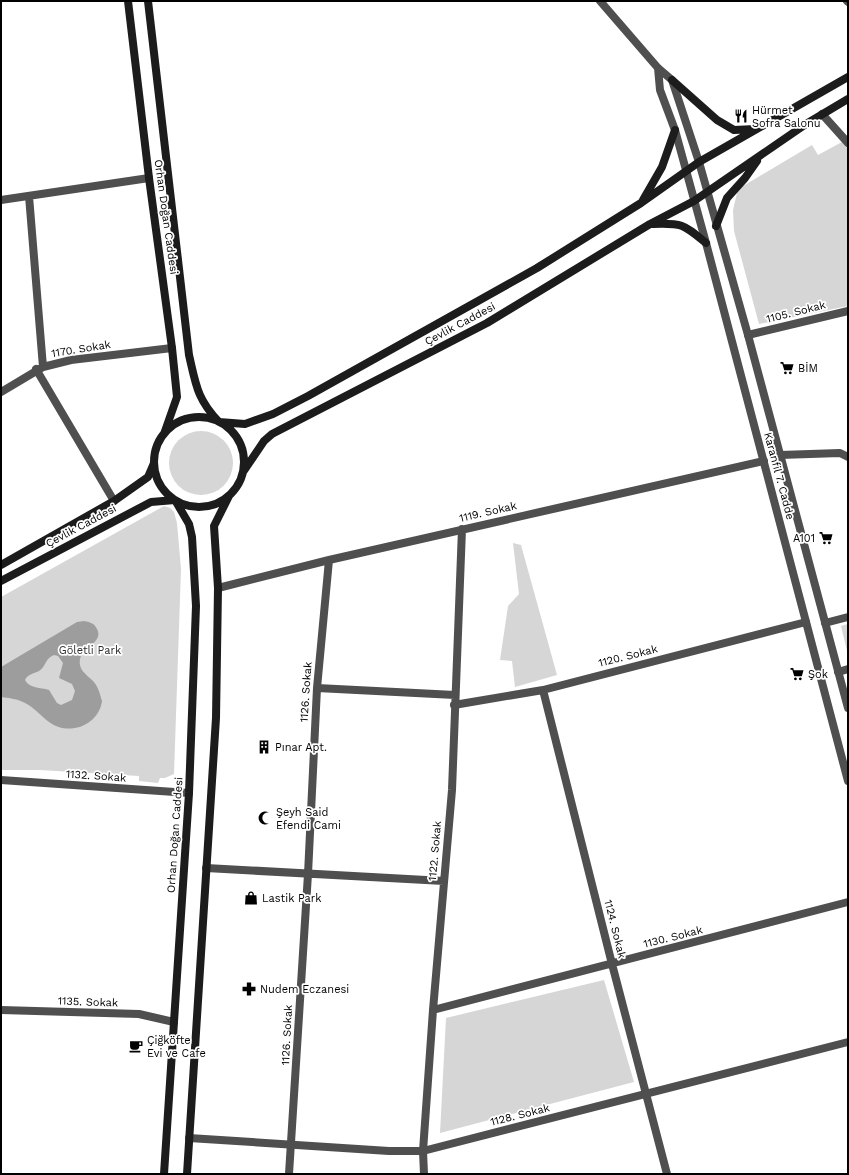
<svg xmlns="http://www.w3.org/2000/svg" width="849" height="1175" viewBox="0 0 849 1175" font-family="'Work Sans',sans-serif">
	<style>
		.green { fill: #d6d6d6 }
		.water { fill: #9d9d9d; fill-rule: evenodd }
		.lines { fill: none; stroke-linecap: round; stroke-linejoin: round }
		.minor { stroke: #4f4f4f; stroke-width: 8 }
		.tertiary { stroke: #4f4f4f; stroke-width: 8 }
		.secondary { stroke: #1c1c1c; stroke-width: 8 }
		.labels { text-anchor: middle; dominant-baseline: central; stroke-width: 3.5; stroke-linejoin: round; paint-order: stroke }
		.poi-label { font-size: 11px; fill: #000; stroke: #fff; text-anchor: start }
		.street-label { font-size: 11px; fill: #000; stroke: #fff }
		.park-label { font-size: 11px; fill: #2d2d2d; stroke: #fff }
	</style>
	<rect width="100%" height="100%" fill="#fff"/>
	<!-- green -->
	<path class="green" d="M842,142L848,149V306L759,324L734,231L733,210L738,189L812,145L818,155Z
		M169 463a32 32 0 1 1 64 0a32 32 0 1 1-64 0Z
		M164,506L170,508L174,512L177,523L181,569L174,774L165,778H160L158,783L139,781V776L40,770H1V597Z
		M513,543L521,545L557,675L515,687L512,661L500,660L508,606L519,594Z
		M848,624V655L841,626Z
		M604,980L634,1082L440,1133L446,1018Z"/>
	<!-- water -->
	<path class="water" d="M84,621C90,622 94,623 97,629C104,642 83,647 80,659C78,670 86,674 93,681C98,686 100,694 102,701C99,725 69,737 49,722C41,716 35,708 25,703C18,699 9,698 1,697V667L77,622ZM54,655L58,656L63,663L59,678L72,684L75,691L72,700L61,705L57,703L49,690C40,687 30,689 25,680C28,674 33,674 39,671C46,667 45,658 54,655Z"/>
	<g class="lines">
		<!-- minor -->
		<path class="minor" d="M847,1L848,2
			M822,114L848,143
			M29,196L43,367
			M1,200L149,178
			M748,335L848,311
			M36,369L114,501
			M1,392L43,367L71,360L172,348
			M780,455L840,453L848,457
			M218,588L329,560L764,461
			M825,623L848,617
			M838,672L848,669
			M317,688L455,695
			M543,690L612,964L667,1174
			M454,705L543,690L806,622
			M1,780L189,793
			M206,868L444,881
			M1,1010L139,1014L174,1022
			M433,1010L848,902
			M289,1174L308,874L317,688L329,560
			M424,1174L423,1151L433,1010L452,790L462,529"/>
		<!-- tertiary -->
		<path class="tertiary" d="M600,1L658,68L672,80L699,162L748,335L848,708
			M658,68L660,90L675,130L706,243L848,781
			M189,1138L389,1151H423L848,1042"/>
		<!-- secondary -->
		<path class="secondary" d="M128,1L149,178L172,348L177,397L164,434
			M148,1L189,355C196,385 197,399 219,422L245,424L273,414L308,396L537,268L641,203L699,162L848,77
			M672,80L717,120L734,130L755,129
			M643,200L662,167L675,130
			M653,224C683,223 683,224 706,243
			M716,226L727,198L745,178L757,161
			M154 462a45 45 0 1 1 90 0a45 45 0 1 1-90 0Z
			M243,472L264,441L272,434L487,323L650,224L694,201L806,124L848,99
			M1,565L114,501L148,477L154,463
			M1,581L151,502L175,500L189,524L192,537L196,606L189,793L164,1174
			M187,1174L216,718L218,588L214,526L229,496"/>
	</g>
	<!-- icons -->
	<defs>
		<g id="restaurant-bare" transform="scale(1.08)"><path d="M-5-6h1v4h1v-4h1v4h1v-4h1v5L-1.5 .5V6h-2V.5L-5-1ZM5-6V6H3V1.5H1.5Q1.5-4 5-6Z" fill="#000" stroke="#fff" stroke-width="2.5" paint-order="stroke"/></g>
		<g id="supermarket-bare" transform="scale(1.08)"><path d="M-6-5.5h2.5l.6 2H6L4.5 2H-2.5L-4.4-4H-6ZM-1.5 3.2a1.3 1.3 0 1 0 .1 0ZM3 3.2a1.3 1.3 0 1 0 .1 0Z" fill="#000" stroke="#fff" stroke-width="2.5" paint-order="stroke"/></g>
		<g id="building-bare" transform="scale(1.08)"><path d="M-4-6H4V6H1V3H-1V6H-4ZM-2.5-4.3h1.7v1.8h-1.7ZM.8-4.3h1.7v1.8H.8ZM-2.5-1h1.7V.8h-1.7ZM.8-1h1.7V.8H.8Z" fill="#000" stroke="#fff" stroke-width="2.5" paint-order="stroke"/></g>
		<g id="mosque-bare" transform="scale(1.08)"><path d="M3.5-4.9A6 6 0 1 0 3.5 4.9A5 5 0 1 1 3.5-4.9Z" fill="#000" stroke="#fff" stroke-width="2.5" paint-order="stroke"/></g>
		<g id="shop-bare" transform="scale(1.08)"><path d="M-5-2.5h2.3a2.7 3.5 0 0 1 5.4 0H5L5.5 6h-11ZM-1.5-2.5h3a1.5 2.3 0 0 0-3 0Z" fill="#000" stroke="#fff" stroke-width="2.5" paint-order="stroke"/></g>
		<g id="pharmacy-bare" transform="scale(1.08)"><path d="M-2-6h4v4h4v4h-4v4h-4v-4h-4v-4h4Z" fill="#000" stroke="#fff" stroke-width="2.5" paint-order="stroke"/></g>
		<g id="cafe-bare" transform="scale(1.08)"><path d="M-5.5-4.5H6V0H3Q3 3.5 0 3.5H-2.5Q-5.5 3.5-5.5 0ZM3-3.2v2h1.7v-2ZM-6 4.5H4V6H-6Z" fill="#000" stroke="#fff" stroke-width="2.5" paint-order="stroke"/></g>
	</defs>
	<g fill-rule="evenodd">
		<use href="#restaurant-bare" x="741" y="116"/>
		<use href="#supermarket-bare" x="787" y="368"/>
		<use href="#supermarket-bare" x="826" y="538"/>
		<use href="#supermarket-bare" x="797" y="674"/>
		<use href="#building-bare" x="264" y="747"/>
		<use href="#mosque-bare" x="265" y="818"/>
		<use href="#shop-bare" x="251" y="898"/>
		<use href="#pharmacy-bare" x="249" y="989"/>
		<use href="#cafe-bare" x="136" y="1046"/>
	</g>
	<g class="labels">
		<!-- poi labels -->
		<g class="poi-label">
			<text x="752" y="110">Hürmet<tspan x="752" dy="13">Sofra Salonu</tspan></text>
			<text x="798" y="368">BİM</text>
			<text x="815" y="538" text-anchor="end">A101</text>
			<text x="808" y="674">Şok</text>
			<text x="275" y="747">Pınar Apt.</text>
			<text x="276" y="812">Şeyh Said<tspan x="276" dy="13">Efendi Cami</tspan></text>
			<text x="262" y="898">Lastik Park</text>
			<text x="260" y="989">Nudem Eczanesi</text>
			<text x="147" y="1040">Çiğköfte<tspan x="147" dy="13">Evi ve Cafe</tspan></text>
		</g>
		<!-- street labels -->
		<g class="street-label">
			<text transform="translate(166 217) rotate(82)">Orhan Doğan Caddesi</text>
			<text transform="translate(796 312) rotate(-14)">1105. Sokak</text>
			<text transform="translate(460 324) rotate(-28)">Çevlik Caddesi</text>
			<text transform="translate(81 349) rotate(-9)">1170. Sokak</text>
			<text transform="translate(779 476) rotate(75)">Karanfil 7. Cadde</text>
			<text transform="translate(488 512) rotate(-13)">1119. Sokak</text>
			<text transform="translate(81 526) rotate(-28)">Çevlik Caddesi</text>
			<text transform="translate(628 656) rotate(-14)">1120. Sokak</text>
			<text transform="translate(306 692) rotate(-86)">1126. Sokak</text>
			<text transform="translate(96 776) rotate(4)">1132. Sokak</text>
			<text transform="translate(175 835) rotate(-86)">Orhan Doğan Caddesi</text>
			<text transform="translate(435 851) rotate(-85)">1122. Sokak</text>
			<text transform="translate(615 929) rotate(76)">1124. Sokak</text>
			<text transform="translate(673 937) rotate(-14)">1130. Sokak</text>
			<text transform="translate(88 1002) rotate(2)">1135. Sokak</text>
			<text transform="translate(287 1035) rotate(-87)">1126. Sokak</text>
			<text transform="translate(520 1115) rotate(-14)">1128. Sokak</text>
		</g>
		<!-- park labels -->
		<g class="park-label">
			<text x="90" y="650">Göletli Park</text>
		</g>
	</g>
	<!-- border -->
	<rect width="849" height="1175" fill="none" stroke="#000000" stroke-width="4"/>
</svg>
